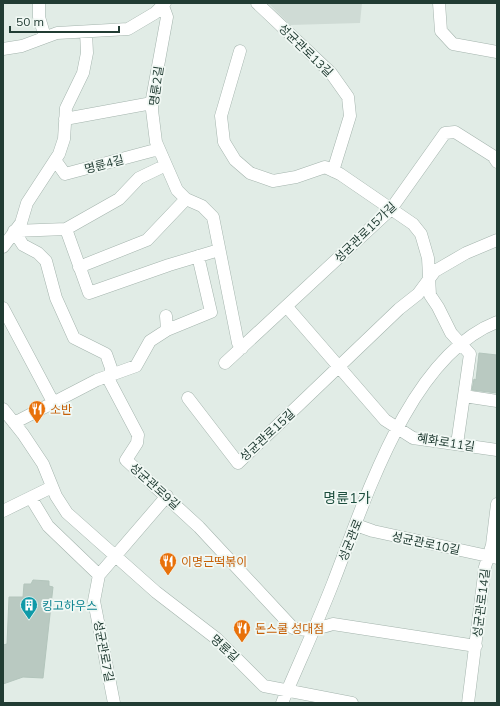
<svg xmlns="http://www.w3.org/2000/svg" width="500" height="706" viewBox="0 0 500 706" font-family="Mulish,'Noto Sans KR',sans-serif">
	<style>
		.built { fill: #cfdbd5 }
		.building { fill: #b9c9c1; stroke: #b3c5bc }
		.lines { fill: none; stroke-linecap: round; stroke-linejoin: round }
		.minor-casing { stroke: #a4b4ad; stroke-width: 13 }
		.minor { stroke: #fff; stroke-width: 12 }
		.labels { text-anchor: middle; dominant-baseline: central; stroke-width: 3.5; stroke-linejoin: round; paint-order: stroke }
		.street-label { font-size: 12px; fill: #213c33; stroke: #f1f8f4 }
		.food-label { font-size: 12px; fill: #c56008; stroke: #f1f8f4; text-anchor: start }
		.culture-label { font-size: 12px; fill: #0d838f; stroke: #f1f8f4; text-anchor: start }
		.quarter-label { font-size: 14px; fill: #1d4e3e; stroke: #f1f8f4 }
	</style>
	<rect width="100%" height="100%" fill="#e1ece6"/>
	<!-- built -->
	<path class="built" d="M268,3H362L360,23L290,25Z"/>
	<!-- building -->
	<path class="building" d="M479,353L497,355V393L472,390L474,379L476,380Z
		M33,580L49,581V586L53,587L43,678L23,677L3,684V645L7,644L9,597H23L24,584H31Z"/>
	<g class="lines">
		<!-- minor casing -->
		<g class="minor-casing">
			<path id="minor" d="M39,3V17L45,37
				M257,3L331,73L348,97L350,116L333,171
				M439,3L441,31L453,44L497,52
				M163,6L167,17L152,99V110L156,142L177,190L186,199L202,206L213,217L238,343L242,348
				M3,49L22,46L57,33L128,29L155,13L165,3
				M240,51L221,116L224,142L235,160L250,173L273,181L296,177L325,167L340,174L413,224L421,234L428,258L430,295L438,307L451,333L470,354L457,444
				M65,119L152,103
				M55,160L65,174L159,149
				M66,229L89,293L169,265L219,250
				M14,231L23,245L38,253L46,261L56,298L74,338L106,354L111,368L110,382L138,435L137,443L126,460L199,527L293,628C307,632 320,628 333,624L476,646
				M14,231L66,229L119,199L139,178L166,165
				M3,247L21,223L27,203L59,154L64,139L66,108L83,73L87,53L86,32
				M79,267L147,240L186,199
				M287,307L385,420L413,438L497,450
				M3,308L53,402
				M167,330L211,312L198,256
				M225,363L391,209L445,133L455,132L493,156L497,162
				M464,396L497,401
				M188,398L238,463L399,309L418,294L435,271L466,253L497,240
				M3,409L23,434L43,464L56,496L67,513L156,592L217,639L264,686L352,703
				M14,423L97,380L136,366L150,341L167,330L166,316
				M31,498L48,526L99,575
				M3,511L52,487
				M356,525L373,531L497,558
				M114,703L94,601L99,575L167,496
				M282,703C299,663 317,624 333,583C365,501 409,356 497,322
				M468,703L485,567L492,545L497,504"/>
		</g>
		<!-- minor -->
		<use href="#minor" class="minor"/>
	</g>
	<!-- icons -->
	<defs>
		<g id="restaurant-pin" transform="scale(0.9)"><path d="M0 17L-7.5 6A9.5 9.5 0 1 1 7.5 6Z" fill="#e8710a" stroke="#f1f8f4"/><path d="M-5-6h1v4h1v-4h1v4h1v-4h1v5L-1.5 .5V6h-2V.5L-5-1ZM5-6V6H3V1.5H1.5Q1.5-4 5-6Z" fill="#fff"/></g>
		<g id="building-pin" transform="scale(0.9)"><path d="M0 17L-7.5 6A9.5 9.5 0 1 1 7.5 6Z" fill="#0f9aa8" stroke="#f1f8f4"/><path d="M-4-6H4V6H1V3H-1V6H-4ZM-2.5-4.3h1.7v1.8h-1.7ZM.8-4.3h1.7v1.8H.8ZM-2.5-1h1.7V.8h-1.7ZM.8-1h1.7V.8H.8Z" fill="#fff"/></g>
	</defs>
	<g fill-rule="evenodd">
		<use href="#restaurant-pin" x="37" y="409"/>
		<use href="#restaurant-pin" x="168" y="561"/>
		<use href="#building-pin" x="29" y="605"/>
		<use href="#restaurant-pin" x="242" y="628"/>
	</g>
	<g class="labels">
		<!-- street labels -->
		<g class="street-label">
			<text transform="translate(306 50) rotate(44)">성균관로13길</text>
			<text transform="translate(156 86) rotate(-82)">명륜2길</text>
			<text transform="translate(104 164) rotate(-15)">명륜4길</text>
			<text transform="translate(365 232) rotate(-44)">성균관로15가길</text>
			<text transform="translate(267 435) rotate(-43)">성균관로15길</text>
			<text transform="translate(446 442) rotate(9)">혜화로11길</text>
			<text transform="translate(155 486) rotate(42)">성균관로9길</text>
			<text transform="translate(350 540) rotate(-68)">성균관로</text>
			<text transform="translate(426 543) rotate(12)">성균관로10길</text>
			<text transform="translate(481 603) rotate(-83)">성균관로14길</text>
			<text transform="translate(225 648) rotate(43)">명륜길</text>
			<text transform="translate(104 651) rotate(79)">성균관로7길</text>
		</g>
		<!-- food labels -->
		<g class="food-label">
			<text x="50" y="409">소반</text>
			<text x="181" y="561">이명근떡볶이</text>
			<text x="255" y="628">돈스쿨 성대점</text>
		</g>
		<!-- culture labels -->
		<g class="culture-label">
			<text x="42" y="605">킹고하우스</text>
		</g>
		<!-- quarter labels -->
		<g class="quarter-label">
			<text x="347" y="498">명륜1가</text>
		</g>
	</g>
	<!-- border -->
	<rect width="500" height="706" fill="none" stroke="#213c33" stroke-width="8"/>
	<!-- scale -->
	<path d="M10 26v6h109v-6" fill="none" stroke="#213c33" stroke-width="2"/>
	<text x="16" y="26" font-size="12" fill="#213c33" stroke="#f1f8f4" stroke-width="3" paint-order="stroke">50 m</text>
</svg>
